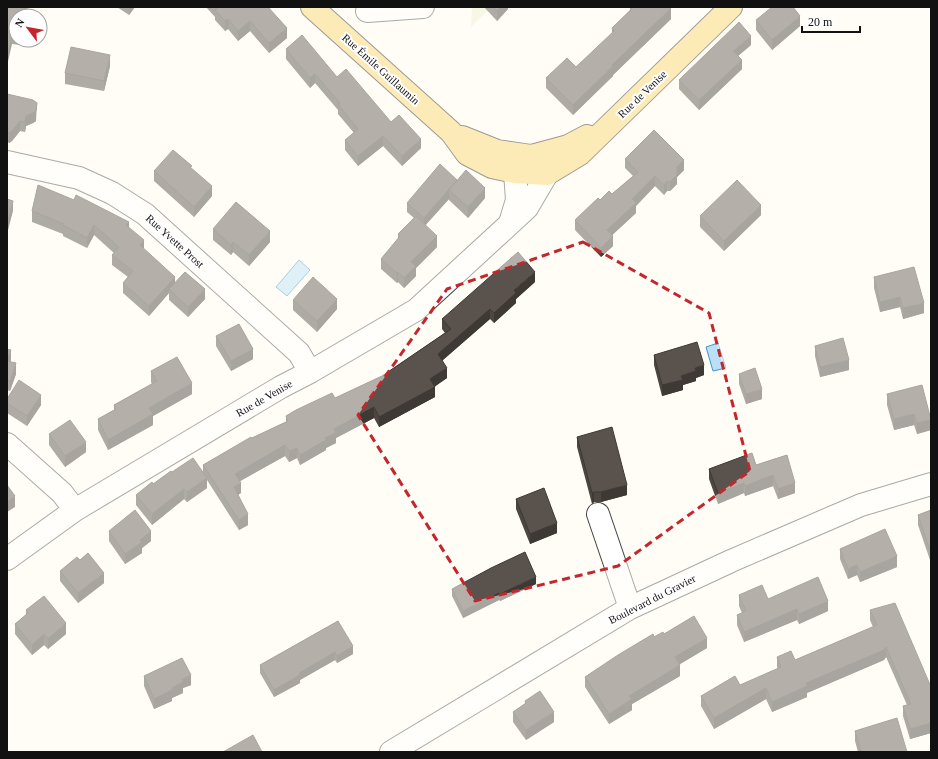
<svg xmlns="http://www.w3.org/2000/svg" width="938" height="759" viewBox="0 0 938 759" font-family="'Times New Roman',serif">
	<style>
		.pitch { fill: #e6f2cf }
		.water { fill: #b9e0f7; stroke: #3f96cf }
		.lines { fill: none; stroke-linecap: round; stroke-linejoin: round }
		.minor-casing { stroke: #444; stroke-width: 24 }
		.major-casing { stroke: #222; stroke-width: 24 }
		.minor { stroke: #fff; stroke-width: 22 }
		.major { stroke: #f9d66b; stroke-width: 22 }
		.wall { fill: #4d4742 }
		.shaded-wall { fill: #3f3936 }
		.building { fill: #5a524d; stroke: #3f3936 }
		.marked { fill: none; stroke: #c4262e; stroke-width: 3; stroke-dasharray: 8 5; stroke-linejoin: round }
		.labels { text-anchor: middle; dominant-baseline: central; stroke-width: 4; stroke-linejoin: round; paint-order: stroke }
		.street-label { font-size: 11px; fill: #111; stroke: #fff }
	</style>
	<rect width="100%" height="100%" fill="#fffdf5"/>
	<!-- pitch -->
	<path class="pitch" d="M472,7H491L471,27Z"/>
	<!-- water -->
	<path class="water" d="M299,260L310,270L287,296L276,287Z
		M718,343L726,368L713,371L706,347Z"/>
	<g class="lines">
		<!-- minor casing -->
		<g class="minor-casing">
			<path id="minor" d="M367,11L423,7
				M502,157L515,172L517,200L510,223
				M7,162L79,178L112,193L145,214L299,353L310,372
				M7,444L62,493L75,510
				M598,514L630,608
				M7,559L75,510L281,387L310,372L416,310L527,208L547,174
				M391,752L630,608L731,561L861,505L931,484"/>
		</g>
		<!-- major casing -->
		<g class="major-casing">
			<path id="major" d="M312,7L451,132L467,154L492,167L515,172L547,174L580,154L731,7
				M462,137L497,151L531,156L568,146L587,136"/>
		</g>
		<!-- minor -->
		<use href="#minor" class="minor"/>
		<!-- major -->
		<use href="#major" class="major"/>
	</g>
	<!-- wall -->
	<path class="wall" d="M7,7L28,16H16V40H31L29,46L12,44Z
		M117,7H135L129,15Z
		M206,7H268L287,38L269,53L250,31L238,41L228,29L225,31L215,20V17Z
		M484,7H508V9L497,21Z
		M630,8L671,19L613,75V76L573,115L546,88V78L576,67L612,34V28L630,10Z
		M756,20L800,26L772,50L756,30Z
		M751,45L738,56L742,69L699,110L679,89V80Z
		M286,49L337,77L421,148L402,166L383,146L358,166L345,150V140L354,133L338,114V110L315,83L310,88L286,59Z
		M110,66L104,91L65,84V73Z
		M7,94L36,121L33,123L26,126L25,132L20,131L12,141L9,143L7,142Z
		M625,159L684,170L677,177V184L670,191H667L664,195L655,186L636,206V213L612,235L613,246L601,257L575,230V220L600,200L612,194L633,176L625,168Z
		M192,169L212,196L194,217L154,181V171Z
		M457,180L485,198L468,218L449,200V199L425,225L437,247L416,268V276L404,288L398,282L397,283L381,269V259L398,239V234L414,218L407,212V203Z
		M32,211L129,228L144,250L175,283L205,299L188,317L169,300V293L149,316L123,293V283L128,277L112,265V255L114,253L94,235L87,248L63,236V234L32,222Z
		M761,215L724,251L700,227V216Z
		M213,229L270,242L249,266L233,252L231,255L213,240Z
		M874,277L924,313L903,319L900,307L880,312L874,288Z
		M535,282L516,299V303L494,323L490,319L442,361L447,378L435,386V397L379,427L374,418L336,438V443L326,448V450L300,465L297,458L289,462L285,456L240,481L241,493L238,495L248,525L239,530L207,480V488L187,502L184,499L152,525L136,505V495L172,472L203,473V465L252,438L286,422V416L335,398L382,376L445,333L442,329V319Z
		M293,300L337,309L317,332L293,310Z
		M216,336L253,359L231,371L216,346Z
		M815,346L849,370L820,377L815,356Z
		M7,349L11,360L10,362L16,374L10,391L7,390Z
		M654,355L704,375L696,378V381L683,385V390L662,396L654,365Z
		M151,371L192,394L153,416V425L108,450L98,430V419L114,410V405L152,384L151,382Z
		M739,374L762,399L746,404L739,384Z
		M887,394L931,418V430L917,434L914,425L894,430L887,405Z
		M7,399L41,405L27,426L7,413Z
		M49,434L86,452L65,467L49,445Z
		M577,437L627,495L601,502H594L592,504L577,447Z
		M787,455L795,493L778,499L773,486L745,496L744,493L718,504L709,479V469L756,465Z
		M516,499L557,533L530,544L516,509Z
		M931,510V563L918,525V515Z
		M109,531L151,541L142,548V553L125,564L109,541Z
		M840,549L897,567L860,582L857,575L848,579L840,559Z
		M60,571L104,583L78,603L60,581Z
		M536,584L500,601L499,600L463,618L452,596V589Z
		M739,595L768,599L828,611L799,624L797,620L744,642L737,625V615L742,613L739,606Z
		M26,610L66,634L48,649L44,645L32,655L15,634V624L26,615Z
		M870,610L931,687V733L910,739L903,716V706L907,705L886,657L884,660L807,693V697L772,712L766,699L714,729L701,706V696L740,685L778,669L777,667V657L795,660L873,627L870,620Z
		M338,621L353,654L337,663L335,660L300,680V683L274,697L260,673V665Z
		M664,634L707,648L680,664V676L632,704V710L609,724L585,687V677L654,637Z
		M144,676L191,685L183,688V693L172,698V701L154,709L144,686Z
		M525,701L554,722L526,740L513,722V712L525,704Z
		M855,731L907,752H858L855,741Z"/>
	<!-- shaded-wall -->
	<path class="shaded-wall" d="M129,7H135L129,15Z
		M501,7H508V9L497,21V11Z
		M671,8V19L613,75V76L573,115V105L612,65Z
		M28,9V16H26Z
		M800,16V26L772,50V40Z
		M228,19V29L225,31V21Z
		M250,21V31L238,41V31Z
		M287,28V38L269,53V43Z
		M12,34V44L7,66V56Z
		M751,36V45L733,60V51Z
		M29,40H31L29,46Z
		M110,55V66L104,91V81Z
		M742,60V69L699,110V100Z
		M315,74V83L310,88V78Z
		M37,103L36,121L33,123L26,126L25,132V122L26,116Z
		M20,121V131L12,141L9,143V133Z
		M383,136V146L358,166V156Z
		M421,139V148L402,166V156Z
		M684,160V170L677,177V184L670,191V182L677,167Z
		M655,176V186L636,206V213L607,240V230L632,199Z
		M457,180L449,190V199L424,227V218Z
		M667,181V191L664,195V185Z
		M212,186V196L194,217V207Z
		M485,188V198L468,218V207Z
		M13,201V211L7,234V224Z
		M761,205V215L724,251V241Z
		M129,222V232L126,225Z
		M94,225V235L87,248V238Z
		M270,231V242L249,266V255Z
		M437,236V247L416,268V276L404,288V278L411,262Z
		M613,236V246L601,257V248Z
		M144,240V250L140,245Z
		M233,242V252L231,255V245Z
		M398,272V282L397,283V273Z
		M535,272V282L516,299V303L494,323V313L514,290Z
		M175,277V287L169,289V293L149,316V306Z
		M205,289V299L188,317V307Z
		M900,297V307L880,312V302Z
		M337,299V309L317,332V321Z
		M924,303V313L903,319V308Z
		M490,309V319L438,364V354Z
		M253,349V359L231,371V361Z
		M11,350V360L7,370V360Z
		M849,360V370L820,377V367Z
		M16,363V374L10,391V381Z
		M704,365V375L696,378V381L683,385V390L662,396V385L695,368Z
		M447,368V378L430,390V379Z
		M192,383V394L153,416V425L108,450V440L149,408Z
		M435,387V397L379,427V417Z
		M762,389V399L746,404V394Z
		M41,395V405L27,426V416Z
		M374,407V418L336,438V443L326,448V450L300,465V455L325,438L334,429Z
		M914,414V425L894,430V419Z
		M931,420V430L917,434V423Z
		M86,442V452L65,467V456Z
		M285,445V456L235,484V474Z
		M297,448V458L289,462V451Z
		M773,475V486L745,496V486Z
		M207,478V488L187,502V492Z
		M241,483V493L234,497V487Z
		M744,483V493L718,504V493Z
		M795,483V493L778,499V489Z
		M627,485V495L601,502V492Z
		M184,489V499L152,525V514Z
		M594,492V502L592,504V493Z
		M15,496V507L7,512V502Z
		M248,514V525L239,530V520Z
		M557,523V533L530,544V534Z
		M151,531V541L142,548V553L125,564V554L140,540Z
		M897,556V567L860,582V572Z
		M857,565V575L848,579V569Z
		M104,573V583L78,603V593Z
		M536,577V584L500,601V594Z
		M499,593V600L463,618V611Z
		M828,601V611L799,624V614Z
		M797,609V620L744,642V632Z
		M66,623V634L48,649V639Z
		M44,634V645L32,655V645Z
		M707,638V648L675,667V657Z
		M353,646V654L337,663V656Z
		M886,647V657L884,660L807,693V697L772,712V702L806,683Z
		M335,652V660L300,680V683L274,697V690L299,673Z
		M680,665V676L632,704V710L609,724V714L629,696Z
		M191,675V685L183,688V693L172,698V701L154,709V699L172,688L182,679Z
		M766,688V699L714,729V718Z
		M554,712V722L526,740V730Z
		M931,723V733L910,739V729Z"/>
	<!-- building -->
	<path class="building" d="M7,7H17L28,9L26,16H16V35L12,34L7,56Z
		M216,7H268L287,28L269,43L250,21L238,31L228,19L225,21L215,10L217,9Z
		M493,7H501L497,11Z
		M631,7H670L671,8L612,65L613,66L573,105L546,78L567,58L576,67L614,31L612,28L632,9L630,8Z
		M772,7H793L800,16L772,40L756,20Z
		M739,22L751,36L733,51L742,60L699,100L679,80Z
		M302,35L337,77L346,69L391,122L399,115L421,139L402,156L383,136L358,156L345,140L358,129L338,104L340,103L315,74L310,78L286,49Z
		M71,47L110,55L104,81L65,73Z
		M7,94L33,100L37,103L36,111L33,113L26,116L25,122L20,121L12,131L9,133L7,132Z
		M654,130L684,160L677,167V175L670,182L667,181L664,185L655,176L632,199L636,203L607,230L613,236L601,248L575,220L598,198L600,200L609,191L612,194L638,172L625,159Z
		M173,150L192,166L190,167L212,186L194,207L154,171Z
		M440,164L457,180L424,218L407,203Z
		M466,170L485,188L468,207L449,190Z
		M737,180L761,205L724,241L700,216Z
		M38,185L74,200L76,195L129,222L126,225L144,240L140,245L175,277L149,306L123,283L133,271L112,255L119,247L94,225L87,238L63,225L64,224L32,211Z
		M7,199L13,201L7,224Z
		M236,202L270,231L249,255L233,242L231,245L213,229Z
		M416,216L437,236L411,262L416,266L404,278L398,272L397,273L381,259L400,236L398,234Z
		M518,252L535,272L514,290L516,293L494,313L490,309L438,354L447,368L430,379L435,387L379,417L374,407L334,429L336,433L325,438L326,440L300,455L297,448L289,451L285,445L235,474L241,483L234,487L248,514L239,520L203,465L251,437L252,438L288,421L286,416L296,410L332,393L335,398L382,376L451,329L442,319Z
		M914,267L924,303L903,308L900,297L880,302L874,277Z
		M185,272L205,289L188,307L169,289Z
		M313,277L337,299L317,321L293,300Z
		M239,324L253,349L231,361L216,336Z
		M843,338L849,360L820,367L815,346Z
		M697,342L704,365L695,368L696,371L681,376L683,380L662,385L654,355Z
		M7,349L11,350L7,360Z
		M177,357L192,383L149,408L153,414L108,440L98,419L116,409L114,405L157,381L151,371Z
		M7,361L16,363L10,381L7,380Z
		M755,368L762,389L746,394L739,374Z
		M19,380L41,395L27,416L7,403V399Z
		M922,385L931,420L917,423L914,414L894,419L887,394Z
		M70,420L86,442L65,456L49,434Z
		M612,427L627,485L601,492H594L592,493L577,437Z
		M752,453L756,465L787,455L795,483L778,489L773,475L745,486L744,483L718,493L709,469Z
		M193,458L207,478L187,492L184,489L152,514L136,495L152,482L153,484L171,471L172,472Z
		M7,485L15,496L7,502Z
		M544,488L557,523L530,534L516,499Z
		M135,510L151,531L140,540L142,542L125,554L109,531Z
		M931,510V553L918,515Z
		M885,529L897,556L860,572L857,565L848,569L840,549Z
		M525,552L536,577L500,594L499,593L463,611L452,589L491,568Z
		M88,553L104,573L78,593L60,571L77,557L80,560Z
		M818,577L828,601L799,614L797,609L744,632L737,615L746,611L739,595L762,585L768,599Z
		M44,596L66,623L48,639L44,634L32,645L15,624L28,613L26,610Z
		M895,603L931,687V723L910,729L903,706L911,704L886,647L884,650L806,683L807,686L772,702L766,688L714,718L701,696L735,676L740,685L781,667L777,657L791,651L795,660L877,625L870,610Z
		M694,616L707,638L675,657L680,665L629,696L632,699L609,714L585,677L618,655L653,634L654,637L663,632L664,634Z
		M338,621L353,646L337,656L335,652L299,673L300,675L274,690L260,665Z
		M182,658L191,675L182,679L183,682L172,688V690L154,699L144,676Z
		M540,691L554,712L526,730L513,712L526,703L525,701Z
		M897,718L907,752H861L855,731Z
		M253,735L262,752H223Z"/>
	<!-- marked area -->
	<path d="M0 0H938V759H0ZM583,242L709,313L750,471L618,566L475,601L358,415L447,289Z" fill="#fffdf5" fill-opacity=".55" fill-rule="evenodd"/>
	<path class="marked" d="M583,242L709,313L750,471L618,566L475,601L358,415L447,289Z"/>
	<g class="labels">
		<!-- street labels -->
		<g class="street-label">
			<text transform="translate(381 69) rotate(42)">Rue Émile Guillaumin</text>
			<text transform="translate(642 94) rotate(-44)">Rue de Venise</text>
			<text transform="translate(175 241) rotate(42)">Rue Yvette Prost</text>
			<text transform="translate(264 398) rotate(-30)">Rue de Venise</text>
			<text transform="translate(652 599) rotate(-27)">Boulevard du Gravier</text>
		</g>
	</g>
	<!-- border -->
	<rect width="938" height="759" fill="none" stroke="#111111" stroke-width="16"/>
	<!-- north arrow -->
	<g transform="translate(28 28) rotate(302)"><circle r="19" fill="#ffffff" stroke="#a0a0a0"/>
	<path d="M0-3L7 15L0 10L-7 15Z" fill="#c4262e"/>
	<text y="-6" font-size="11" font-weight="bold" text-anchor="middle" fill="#111111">N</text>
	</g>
	<!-- scale -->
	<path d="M802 26v6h58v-6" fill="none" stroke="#111111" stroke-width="2"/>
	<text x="808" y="26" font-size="12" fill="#111111" stroke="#ffffff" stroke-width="3" paint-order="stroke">20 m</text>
</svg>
